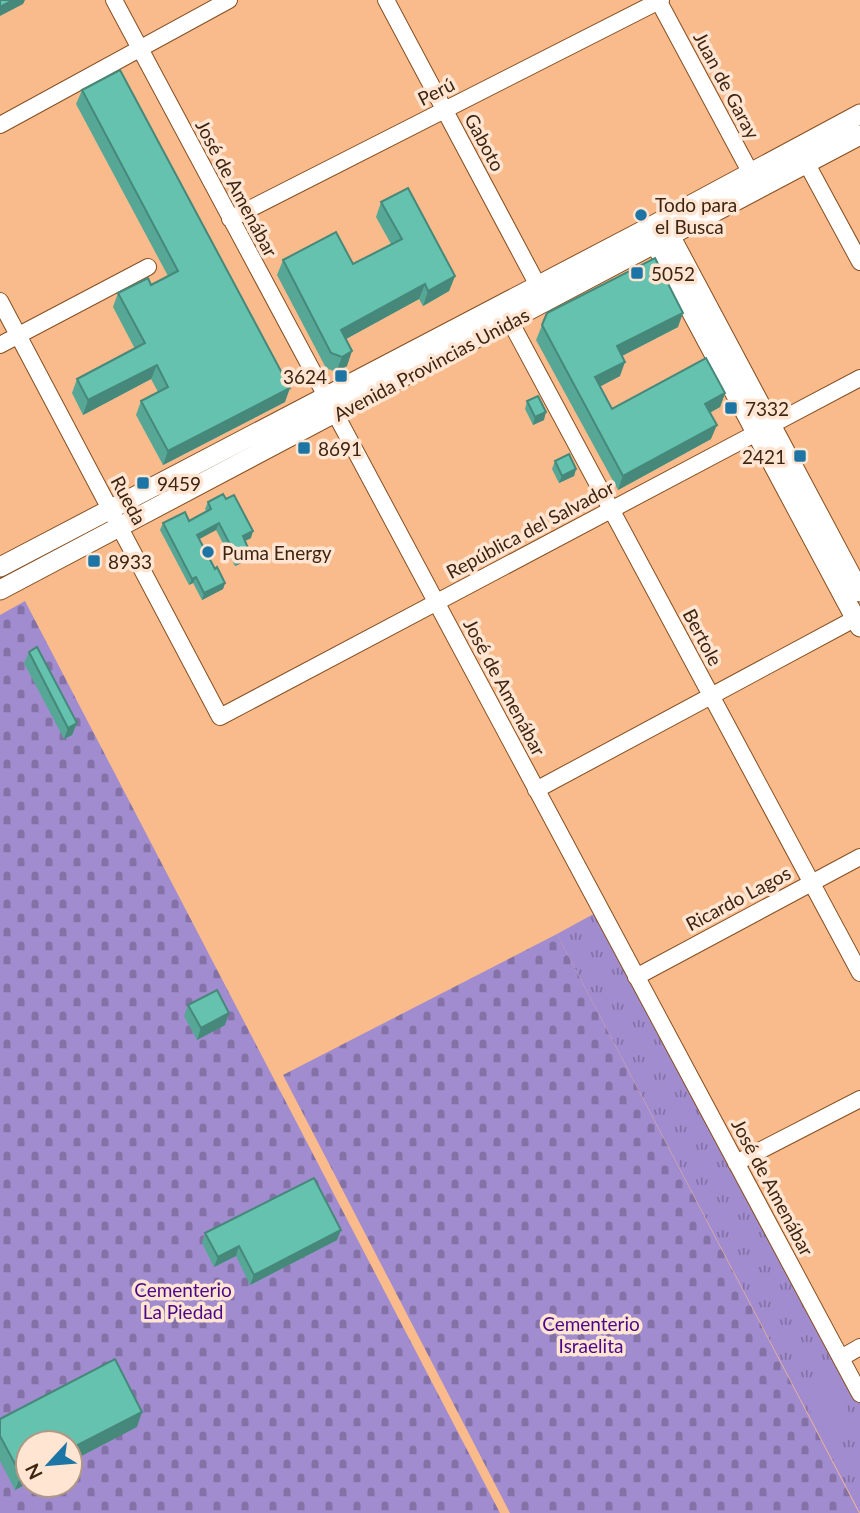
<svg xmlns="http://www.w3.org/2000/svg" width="860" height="1513" viewBox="0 0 860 1513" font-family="Lato,sans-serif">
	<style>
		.grass { fill: url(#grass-tufts) }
		.cemetery { fill: url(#cemetery-stones); fill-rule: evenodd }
		.pitch { fill: #a18ccf }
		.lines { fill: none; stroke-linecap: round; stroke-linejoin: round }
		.minor-casing { stroke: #864f21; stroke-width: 18 }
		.major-casing { stroke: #864f21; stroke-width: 21 }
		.minor { stroke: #fff; stroke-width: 16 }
		.major { stroke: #fff; stroke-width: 19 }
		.wall { fill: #56a796 }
		.shaded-wall { fill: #46887a }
		.building { fill: #64c2ae; stroke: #46887a; stroke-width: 2 }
		.poi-dot { fill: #1c75a4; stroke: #ffe5d2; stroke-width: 2.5 }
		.labels { text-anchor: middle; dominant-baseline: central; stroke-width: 7; stroke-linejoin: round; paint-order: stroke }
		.street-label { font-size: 19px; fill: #3d2512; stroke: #ffe5d2 }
		.poi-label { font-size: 19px; fill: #3d2512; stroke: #ffe5d2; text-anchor: start }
		.park-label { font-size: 19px; fill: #4b088c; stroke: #ffe5d2 }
	</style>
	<defs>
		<pattern id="grass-tufts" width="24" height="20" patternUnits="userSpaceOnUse" patternTransform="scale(1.75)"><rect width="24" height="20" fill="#a18ccf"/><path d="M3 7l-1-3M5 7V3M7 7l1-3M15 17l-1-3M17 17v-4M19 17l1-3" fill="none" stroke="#8472a7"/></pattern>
		<pattern id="cemetery-stones" width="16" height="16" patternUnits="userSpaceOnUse" patternTransform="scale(1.75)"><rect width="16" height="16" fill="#a18ccf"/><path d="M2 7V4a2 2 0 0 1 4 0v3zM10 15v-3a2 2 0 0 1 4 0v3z" fill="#8472a7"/></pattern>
	</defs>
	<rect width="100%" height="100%" fill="#f9bb8b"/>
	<!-- grass -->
	<path class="grass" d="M599,911L860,1403V1513L557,934Z"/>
	<!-- cemetery -->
	<path class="cemetery" d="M25,601L500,1513H0V615ZM28,1443H70V1485H28Z
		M557,934L859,1513H510L283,1075Z"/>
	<!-- pitch -->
	<path class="pitch" d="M830,1378L855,1423L826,1439L801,1395Z"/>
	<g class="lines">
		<!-- minor casing -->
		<g class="minor-casing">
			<path id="minor" d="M114,0L860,1394
				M386,0L543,295
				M658,0L755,181
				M0,125L229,0
				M801,153L860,262
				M230,219L661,0
				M0,301L220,717L860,378
				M510,321L860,973
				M0,345L148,267
				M536,790L860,616
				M636,977L860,857
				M736,1163L860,1099
				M841,1358L860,1347"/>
		</g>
		<!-- major casing -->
		<g class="major-casing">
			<path id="major" d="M666,228L860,592
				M651,236L860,627
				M0,567L648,228L860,114
				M0,590L860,135"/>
		</g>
		<!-- minor -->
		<use href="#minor" class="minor"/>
		<!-- major -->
		<use href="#major" class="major"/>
	</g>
	<!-- wall -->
	<path class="wall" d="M82,90L285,402L163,465L136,415L141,401L158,392L151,379L83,415L72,393L77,379L135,349L113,307L118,293L151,285L168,276L76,104Z
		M381,202L455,276L449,291L423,306L419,299L346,339L347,366L336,372L326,368L277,275L283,260L353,264L391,244L376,217Z
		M547,313L678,327L622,356L620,376L600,386L612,409L725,393L720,407L710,413L711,439L618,490L536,340Z
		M527,401L544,420L533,425L525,409Z
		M555,461L576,469L574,476L559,483L552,469Z
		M226,499L251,538L245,541L248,560L235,566L216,530L199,539L215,569L225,583L223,589L202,600L193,583L189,585L160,530L163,523L189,521L207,512L205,509L208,502Z
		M29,652L77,723L72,735L64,739L24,663Z
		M188,1005L225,1025L197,1040L184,1016Z
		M205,1233L337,1240L250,1285L236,1256L214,1267L202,1243Z
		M0,1419L137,1427L28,1443V1483L15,1490L0,1461Z"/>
	<!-- shaded-wall -->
	<path class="shaded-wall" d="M13,0H25L23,4L0,16V7Z
		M455,276L449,291L423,306L428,291Z
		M425,284L419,299L335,345L341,330Z
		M683,313L678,327L612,361L617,346Z
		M352,351L347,366L336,372L342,357Z
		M625,362L620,376L590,392L595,377Z
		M157,365L151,379L83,415L88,400Z
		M290,388L285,402L163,465L168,451Z
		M725,393L720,407L699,418L705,404Z
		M546,412L544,420L533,425L535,417Z
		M717,425L711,439L618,490L623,476Z
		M576,469L574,476L559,483L562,476Z
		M219,523L216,530L194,542L197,535Z
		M253,531L251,538L241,543L243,536Z
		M250,553L248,560L235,566L238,560Z
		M196,577L193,583L189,585L192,579Z
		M225,583L223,589L202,600L204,593Z
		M77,723L72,735L64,739L68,728Z
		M229,1013L225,1025L197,1040L201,1028Z
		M341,1230L337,1240L250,1285L254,1275Z
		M239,1246L236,1256L214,1267L218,1257Z
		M142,1412L137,1427L70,1462V1449Z
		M28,1471V1483L15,1490L21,1475Z"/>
	<!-- building -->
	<path class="building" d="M0,0H13L0,7Z
		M120,70L290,388L168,451L141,401L168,387L157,365L88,400L77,379L145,343L118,293L148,278L151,285L178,271L82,90Z
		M408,188L455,276L428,291L425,284L341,330L352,351L342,357L331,353L283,260L336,232L353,264L402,239L381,202Z
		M655,258L683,313L617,346L625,362L595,377L612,409L706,358L725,393L705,404L717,425L623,476L542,325L547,313Z
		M538,396L546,412L535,417L527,401Z
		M569,454L576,469L562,476L555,461Z
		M223,494L226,499L234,495L253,531L243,536L250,553L238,560L219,523L197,535L215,569L217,567L225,583L204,593L196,577L192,579L163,523L185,512L189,521L211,509L208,502Z
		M37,647L77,723L68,728L29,652Z
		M217,990L229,1013L201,1028L188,1005Z
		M314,1178L341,1230L254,1275L239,1246L218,1257L205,1233Z
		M115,1359L142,1412L70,1449V1443H28V1471L21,1475L0,1436V1419Z"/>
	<!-- markers -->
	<g class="poi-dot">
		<circle cx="641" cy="215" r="7"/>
		<rect x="630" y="266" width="14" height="14" rx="3.5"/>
		<rect x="334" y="369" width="14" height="14" rx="3.5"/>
		<rect x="724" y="401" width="14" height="14" rx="3.5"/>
		<rect x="297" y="441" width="14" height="14" rx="3.5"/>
		<rect x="793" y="449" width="14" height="14" rx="3.5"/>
		<rect x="136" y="476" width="14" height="14" rx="3.5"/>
		<circle cx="208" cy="552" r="7"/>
		<rect x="87" y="554" width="14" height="14" rx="3.5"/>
	</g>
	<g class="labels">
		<!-- street labels -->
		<g class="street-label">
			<text transform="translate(727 85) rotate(62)">Juan de Garay</text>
			<text transform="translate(436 91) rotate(-27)">Perú</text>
			<text transform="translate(485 142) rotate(62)">Gaboto</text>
			<text transform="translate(237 188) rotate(62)">José de Amenábar</text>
			<text transform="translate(431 364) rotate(-28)">Avenida Provincias Unidas</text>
			<text transform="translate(129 500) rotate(62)">Rueda</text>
			<text transform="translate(530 529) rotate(-28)">República del Salvador</text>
			<text transform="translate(703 637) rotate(62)">Bertole</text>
			<text transform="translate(505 687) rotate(62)">José de Amenábar</text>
			<text transform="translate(738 898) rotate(-28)">Ricardo Lagos</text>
			<text transform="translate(773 1187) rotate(62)">José de Amenábar</text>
		</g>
		<!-- poi labels -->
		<g class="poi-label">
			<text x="655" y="204">Todo para<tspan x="655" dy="22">el Busca</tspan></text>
			<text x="651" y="273">5052</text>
			<text x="327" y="376" text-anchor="end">3624</text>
			<text x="745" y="408">7332</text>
			<text x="318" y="448">8691</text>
			<text x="786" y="456" text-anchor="end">2421</text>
			<text x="157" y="483">9459</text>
			<text x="222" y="552">Puma Energy</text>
			<text x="108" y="561">8933</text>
		</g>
		<!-- park labels -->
		<g class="park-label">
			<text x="183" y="1289">Cementerio<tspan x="183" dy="22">La Piedad</tspan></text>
			<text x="591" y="1323">Cementerio<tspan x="591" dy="22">Israelita</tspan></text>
		</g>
	</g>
	<!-- north arrow -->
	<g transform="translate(49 1464) rotate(244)"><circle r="33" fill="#ffe5d2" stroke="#b19885" stroke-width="2"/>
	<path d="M0-5L12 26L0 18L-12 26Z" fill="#1c75a4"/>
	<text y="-10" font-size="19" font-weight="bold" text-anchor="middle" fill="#3d2512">N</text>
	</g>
</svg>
